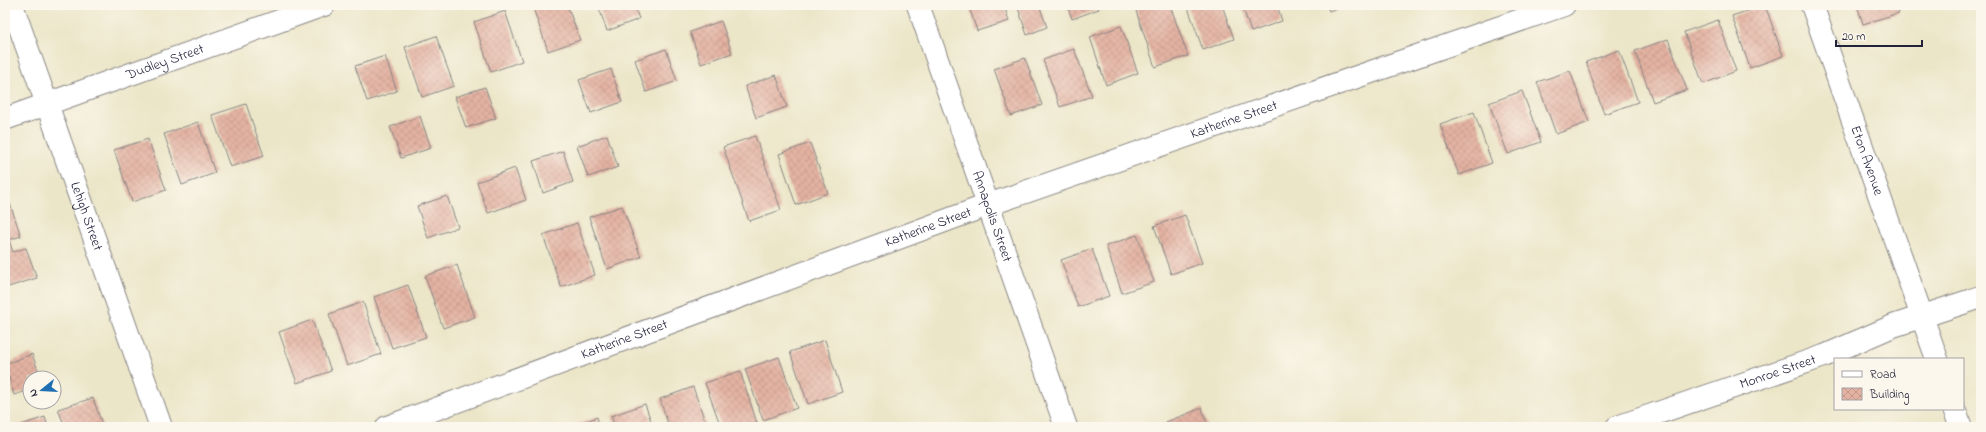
<svg xmlns="http://www.w3.org/2000/svg" width="1986" height="432" viewBox="0 0 1986 432" font-family="'Indie Flower',sans-serif">
	<style>
		.building { fill: url(#building-cross-hatch) }
		.lines { fill: none; stroke-linecap: round; stroke-linejoin: round }
		.minor-casing { stroke: #878482; stroke-width: 24 }
		.tertiary-casing { stroke: #878482; stroke-width: 24 }
		.minor { stroke: #fff; stroke-width: 22 }
		.tertiary { stroke: #fff; stroke-width: 22 }
		.labels { text-anchor: middle; dominant-baseline: central; stroke-width: 3; stroke-linejoin: round; paint-order: stroke }
		.street-label { font-size: 14px; fill: #22223b; stroke: #fbf7ec }
	</style>
	<defs>
		<pattern id="building-cross-hatch" width="8" height="8" patternUnits="userSpaceOnUse"><rect width="8" height="8" fill="#e4b2a2"/><path d="M0 0l8 8M0 8l8-8" fill="none" stroke="#c3998c"/></pattern>
	</defs>
	<rect width="100%" height="100%" fill="#fbf7ec"/>
	<filter id="ink" filterUnits="userSpaceOnUse"><feTurbulence type="fractalNoise" baseFrequency=".025" numOctaves="2"/><feDisplacementMap in="SourceGraphic" scale="8" xChannelSelector="R" yChannelSelector="G"/><feConvolveMatrix kernelMatrix="1 2 1 2 8 2 1 2 1" color-interpolation-filters="sRGB"/></filter>
	<filter id="wash" filterUnits="userSpaceOnUse"><feTurbulence type="fractalNoise" baseFrequency=".012" numOctaves="4" result="noise"/><feDisplacementMap in="SourceGraphic" scale="16" xChannelSelector="R" yChannelSelector="G"/><feGaussianBlur stdDeviation="0.9" result="paint"/><feColorMatrix in="noise" values="0 0 0 0 0 0 0 0 0 0 0 0 0 0 0 0 0 1.4 0 .05"/><feComposite in="paint" operator="in"/></filter>
	<g filter="url(#wash)">
		<rect width="100%" height="100%" fill="#ece6c9"/>
		<g id="blocks">
			<!-- building -->
			<path class="building" d="M532,5H567L580,40L548,51Z
				M598,5H634L639,19L607,31Z
				M661,5H675L663,10Z
				M976,5H1004L1009,21L977,31L969,7Z
				M1017,5H1039L1047,27L1027,35Z
				M1067,5H1097L1099,9L1072,19Z
				M1134,5H1170L1188,56L1155,67Z
				M1187,5H1222L1234,39L1203,50Z
				M1242,5H1277L1282,21L1251,32Z
				M1327,5H1346L1329,11Z
				M1765,5L1783,56L1750,68L1732,16Z
				M1857,5H1896L1899,13L1863,24Z
				M505,11L522,61L491,72L474,22Z
				M1718,20L1736,71L1703,84L1684,32Z
				M721,21L732,53L701,64L690,32Z
				M1121,26L1138,73L1106,85L1090,37Z
				M436,36L454,86L422,97L405,47Z
				M1668,39L1687,90L1653,102L1635,51Z
				M666,49L677,81L646,92L635,60Z
				M1074,49L1092,96L1060,107L1043,60Z
				M1619,50L1638,102L1604,114L1586,62Z
				M385,56L397,91L367,101L355,66Z
				M1025,58L1042,105L1011,116L994,69Z
				M611,69L622,102L591,113L579,80Z
				M1570,71L1589,122L1556,134L1537,82Z
				M776,75L787,107L756,118L745,86Z
				M485,87L496,118L466,128L455,97Z
				M1522,91L1541,142L1508,154L1489,103Z
				M246,104L264,156L230,167L212,115Z
				M1474,112L1492,163L1459,175L1440,124Z
				M420,116L431,148L401,158L390,127Z
				M198,122L215,173L182,185L164,134Z
				M607,135L618,167L588,177L577,146Z
				M755,136L781,210L749,221L723,147Z
				M148,139L166,190L132,202L114,150Z
				M810,143L828,193L796,205L779,154Z
				M563,151L573,182L543,193L533,161Z
				M515,168L526,200L488,213L477,182Z
				M447,196L458,227L428,238L417,206Z
				M9,201L21,236L9,240L13,252L26,248L37,278L5,288V203Z
				M622,206L641,257L607,269L589,217Z
				M1185,215L1202,263L1171,274L1154,226Z
				M577,223L595,275L561,287L543,235Z
				M1137,235L1154,282L1122,293L1106,246Z
				M1092,249L1109,296L1078,307L1061,260Z
				M457,265L475,317L443,328L425,276Z
				M408,285L426,337L392,348L374,297Z
				M363,302L381,354L347,366L329,314Z
				M312,320L331,371L297,383L279,332Z
				M825,340L842,392L808,404L790,352Z
				M32,354L41,378H30V390L14,395L5,364Z
				M779,357L797,408L763,420L745,369Z
				M740,371L757,423L745,427H721L705,383Z
				M693,387L707,427H669L660,399Z
				M93,398L103,427H65L58,409Z
				M645,404L653,427H615L611,416Z
				M1202,408L1208,427H1168L1166,422Z
				M45,417L48,427H15Z
				M597,417L600,427H570Z"/>
		</g>
	</g>
	<g filter="url(#ink)">
		<use href="#blocks" fill-opacity="0" stroke="#878482" stroke-width="1"/>
		<g class="lines">
			<!-- minor casing -->
			<g class="minor-casing">
				<g id="minor">
					<path id="s1" d="M12,5L161,427"/>
					<path id="s2" d="M1812,5L1937,359"/>
					<path id="s3" d="M5,119L324,5"/>
					<path d="M1954,409L1961,427"/>
					<path id="s4" d="M387,427L988,205L1564,5"/>
				</g>
			</g>
			<!-- tertiary casing -->
			<g class="tertiary-casing">
				<g id="tertiary">
					<path id="s5" d="M918,5L1066,427"/>
					<path id="s6" d="M1617,427L1824,356L1893,326L1981,297"/>
				</g>
			</g>
			<!-- minor -->
			<use href="#minor" class="minor"/>
			<!-- tertiary -->
			<use href="#tertiary" class="tertiary"/>
		</g>
	</g>
	<g class="labels">
		<!-- street labels -->
		<g class="street-label">
			<text stroke="none"><textPath href="#s3" startOffset="170">Dudley Street</textPath></text>
			<text stroke="none"><textPath href="#s4" startOffset="901">Katherine Street</textPath></text>
			<text stroke="none"><textPath href="#s2" startOffset="165">Eton Avenue</textPath></text>
			<text stroke="none"><textPath href="#s1" startOffset="224">Lehigh Street</textPath></text>
			<text stroke="none"><textPath href="#s5" startOffset="224">Annapolis Street</textPath></text>
			<text stroke="none"><textPath href="#s4" startOffset="577">Katherine Street</textPath></text>
			<text stroke="none"><textPath href="#s4" startOffset="253">Katherine Street</textPath></text>
			<text stroke="none"><textPath href="#s6" startOffset="170">Monroe Street</textPath></text>
		</g>
	</g>
	<!-- margin -->
	<rect width="1986" height="432" fill="none" stroke="#fbf7ec" stroke-width="20"/>
	<!-- legend -->
	<rect x="1834" y="358" width="130" height="52" fill="#fbf7ec" stroke="#a4a2a5"/>
	<rect x="1842" y="371" width="20" height="6" fill="#ffffff" stroke="#a4a2a5"/>
	<text x="1870" y="378" font-size="12" fill="#22223b">Road</text>
	<rect x="1842" y="388" width="20" height="12" fill="url(#building-cross-hatch)" stroke="#a4a2a5"/>
	<text x="1870" y="398" font-size="12" fill="#22223b">Building</text>
	<!-- north arrow -->
	<g transform="translate(42 390) rotate(252)"><circle r="19" fill="#fbf7ec" stroke="#a4a2a5"/>
	<path d="M0-3L7 15L0 10L-7 15Z" fill="#1f6fb2"/>
	<text y="-6" font-size="11" font-weight="bold" text-anchor="middle" fill="#22223b">N</text>
	</g>
	<!-- scale -->
	<path d="M1836 40v6h86v-6" fill="none" stroke="#22223b" stroke-width="2"/>
	<text x="1842" y="40" font-size="12" fill="#22223b" stroke="#fbf7ec" stroke-width="3" paint-order="stroke">20 m</text>
</svg>
